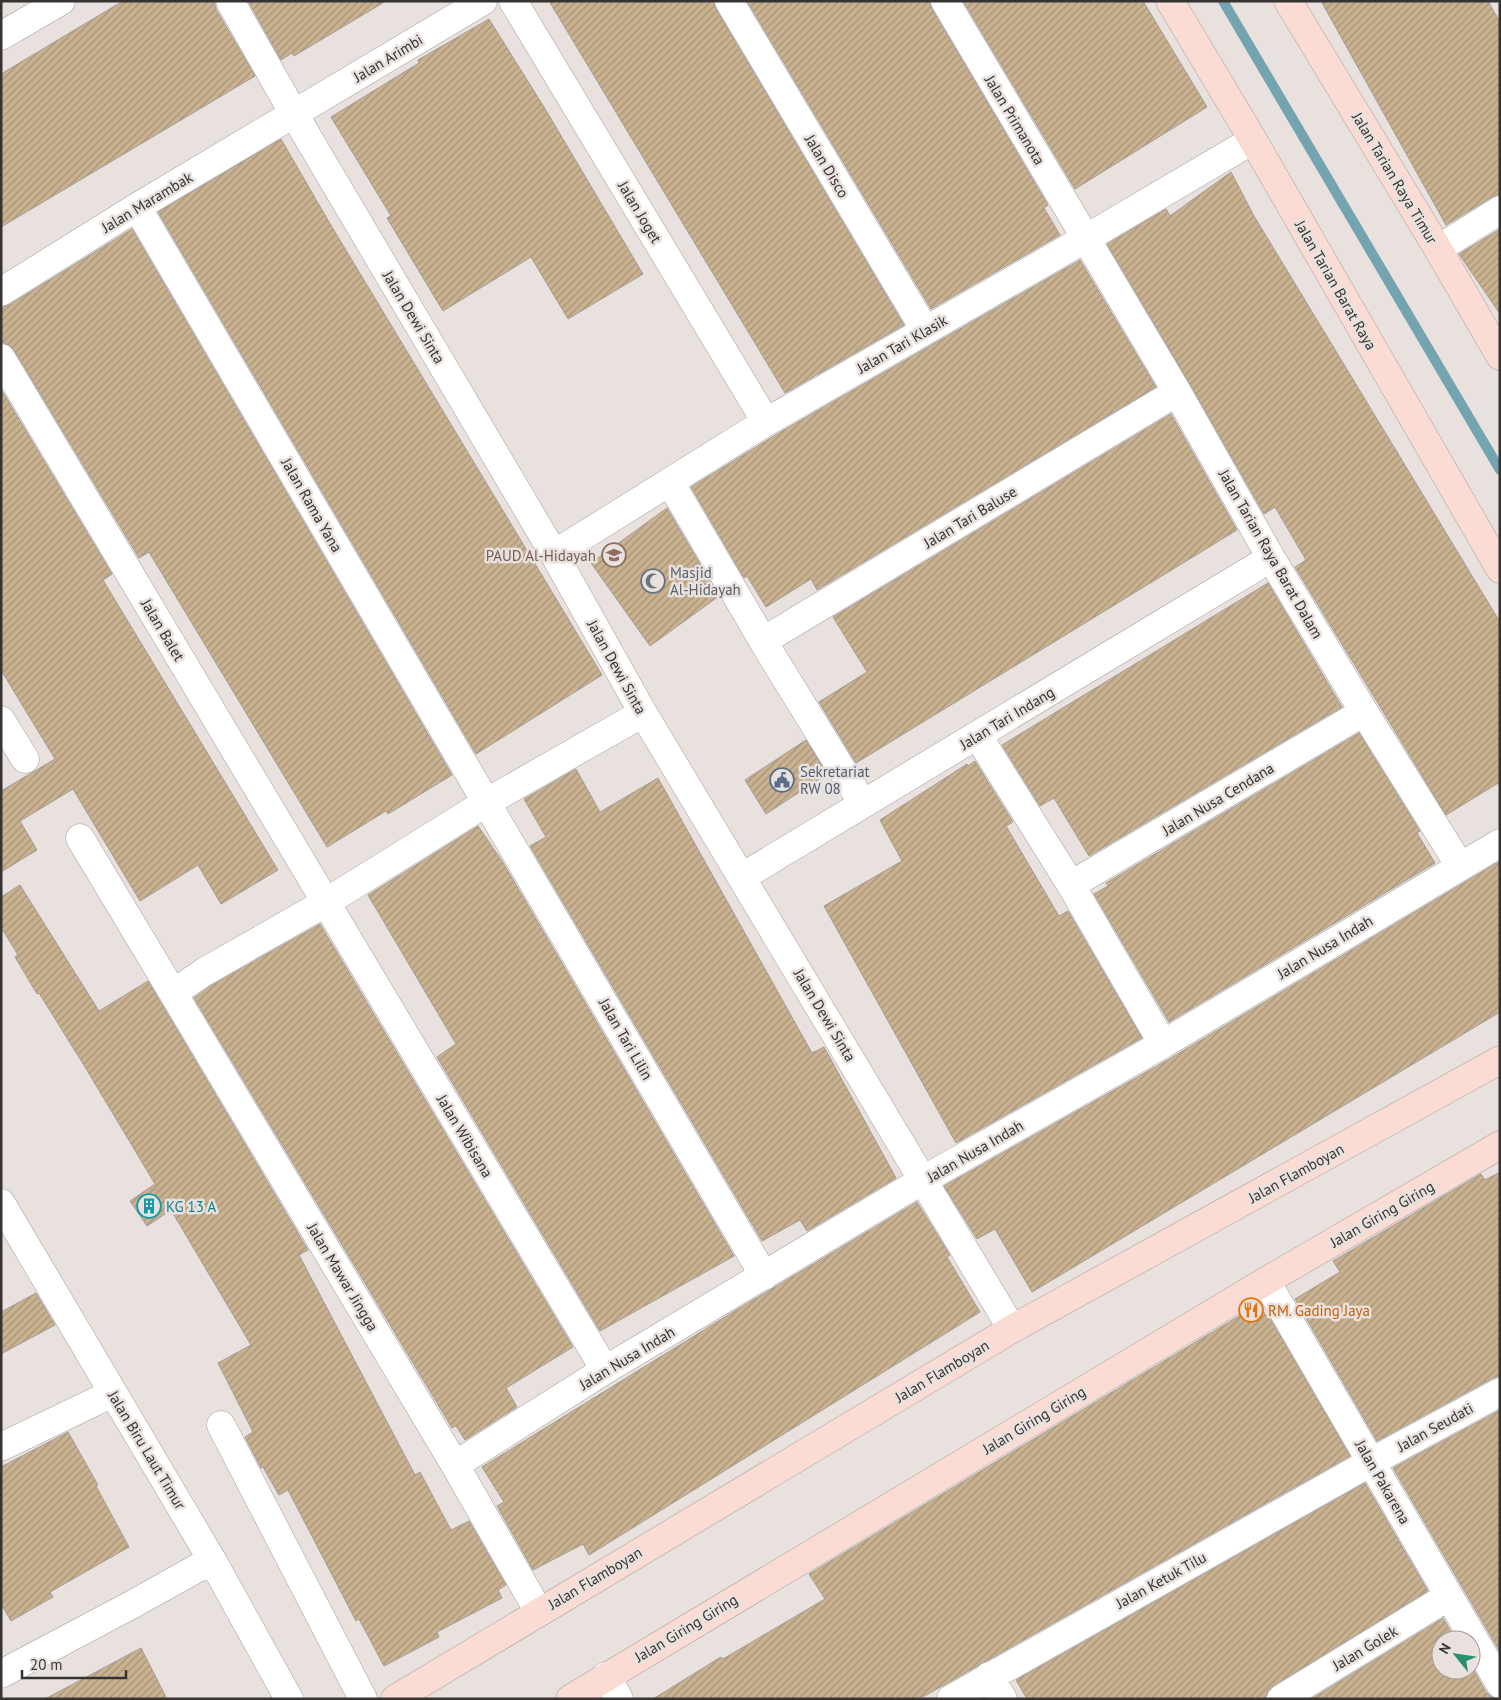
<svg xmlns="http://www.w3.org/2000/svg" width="1501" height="1700" viewBox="0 0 1501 1700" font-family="'PT Sans',sans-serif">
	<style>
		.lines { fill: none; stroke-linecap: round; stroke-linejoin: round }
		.stream { stroke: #74a4af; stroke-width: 10 }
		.building { fill: url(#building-hatch); stroke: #a19d97 }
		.street-casing { stroke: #a6a09c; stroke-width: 29 }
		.secondary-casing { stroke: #a6a09c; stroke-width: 29 }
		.street { stroke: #fff; stroke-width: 28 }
		.secondary { stroke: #fbdcd4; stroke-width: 28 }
		.labels { text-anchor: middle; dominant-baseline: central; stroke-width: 5; stroke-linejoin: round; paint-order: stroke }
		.street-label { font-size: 15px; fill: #363432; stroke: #e8e1dd }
		.education-label { font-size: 15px; fill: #785e54; stroke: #e8e1dd; text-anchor: end }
		.worship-label { font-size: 15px; fill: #5b616d; stroke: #e8e1dd; text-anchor: start }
		.service-label { font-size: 15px; fill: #4e5e75; stroke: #e8e1dd; text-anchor: start }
		.culture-label { font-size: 15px; fill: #0d838f; stroke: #e8e1dd; text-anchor: start }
		.food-label { font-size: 15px; fill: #c56008; stroke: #e8e1dd; text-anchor: start }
	</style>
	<defs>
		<pattern id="building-hatch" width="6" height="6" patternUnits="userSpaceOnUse" patternTransform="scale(1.25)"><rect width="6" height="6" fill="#cab291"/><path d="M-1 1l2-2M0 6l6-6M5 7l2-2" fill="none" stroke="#a59277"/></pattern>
	</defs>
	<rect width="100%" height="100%" fill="#e8e1dd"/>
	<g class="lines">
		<!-- stream -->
		<path class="stream" d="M1223,1L1500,470"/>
	</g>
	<!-- building -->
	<path class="building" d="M123,1H214L216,9L255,76L1,227V74Z
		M248,1H386L294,56L292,53L281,60Z
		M549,1H713L716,9L904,325L785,393Z
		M747,1H929L932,9L1048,205L1044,208L1060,235L931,309Z
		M963,1H1143L1207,107L1075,189Z
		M1321,1H1488L1500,22V194L1492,197L1446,225Z
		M489,19L544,107L643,274L568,319L531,257L443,311L387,218L391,216L331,117L419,63L418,60Z
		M281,139L329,222L602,675L476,754L158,212Z
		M1231,172L1254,216L1500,622V782L1446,815L1295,567L1306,560L1275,507L1264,514L1190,384L1107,244L1166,209L1170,216Z
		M132,229L452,775L388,814L386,811L327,847L149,552L139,558L14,350L9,345L1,342V308L9,305Z
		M1500,229V314L1459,254Z
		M1080,260L1156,387L817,590L811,579L766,607L747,576L744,578L691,487L782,431Z
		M1,389L112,574L103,580L278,870L221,904L198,865L140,901L73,789L20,821L37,850L1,872V791L55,759L1,670Z
		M1171,414L1237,530L856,763L819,702L867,672L833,617Z
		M667,508L719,596L650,646L591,563Z
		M1268,583L1342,707L1089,856L1054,798L1040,806L1002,745Z
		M1359,733L1420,831L1417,833L1435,863L1169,1022L1094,894L1108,886L1106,883Z
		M806,740L827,774L766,814L745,780Z
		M975,761L1013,822L1006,826L1059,916L1068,911L1142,1038L956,1143L824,906L902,861L880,820L967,764L968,766Z
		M576,769L600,812L658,778L812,1053L824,1047L896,1178L807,1231L800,1220L762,1241L530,846L546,837L524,799Z
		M478,826L502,861L734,1256L600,1331L437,1057L456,1044L368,895Z
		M1500,861V1012L1032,1292L995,1229L977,1239L944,1186L1171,1058Z
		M20,885L99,1011L148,981L308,1250L299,1255L415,1475L420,1472L451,1530L469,1521L506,1585L498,1590L502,1598L437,1632L439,1637L384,1666L359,1619L356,1621L288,1490L279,1495L263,1467L261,1468L245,1437L253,1432L218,1363L251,1345L171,1210L147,1226L130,1201L155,1184L85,1067L39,993L37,994L15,957L18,955L1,927V897Z
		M320,924L573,1347L506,1388L517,1407L465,1440L456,1426L452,1428L194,998L212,985Z
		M1500,1172V1376L1493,1378L1377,1441L1295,1299L1340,1272L1333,1261L1481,1174L1485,1180Z
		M917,1202L950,1255L947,1257L980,1312L589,1555L583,1544L533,1570L497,1506L504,1502L482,1467L738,1309Z
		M36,1293L55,1325L1,1354V1312Z
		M1259,1304L1266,1316L1268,1315L1350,1456L919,1699H653L721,1657L723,1659L825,1599L809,1574Z
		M1500,1410V1652L1393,1468Z
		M68,1432L98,1485L96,1486L129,1547L50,1592L53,1597L11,1621L1,1604V1467Z
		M1365,1483L1428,1591L1273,1686L1268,1691L1265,1699H1027L1016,1680Z
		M1443,1618L1456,1640H1441V1670H1471V1665L1486,1692L1492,1697L1496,1699H1311Z
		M141,1648L167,1699H45Z"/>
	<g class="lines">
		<!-- street casing -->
		<g class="street-casing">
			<path id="street" d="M230,1L294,114L554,554L643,713L1012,1329
				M513,1L766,422
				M729,1L925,330
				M945,1L1177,392L1271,558L1364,712L1460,866
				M1,36L61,1
				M137,207L764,1276
				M1438,249L1500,210
				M1,292L137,207L483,1
				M1,358L605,1370
				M670,482L763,641L863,804
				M554,554L766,422L1085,239L1253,140
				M763,641L1177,392
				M1,720L25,759
				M978,736L1071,885L1163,1044
				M80,838L173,993
				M742,877L1271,558
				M1071,885L1364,712
				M1,1203L212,1560L289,1699
				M1266,1281L1500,1684
				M221,1425L363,1699
				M1,1447L113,1393
				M455,1465L605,1370L923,1180L1163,1044L1500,843
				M539,1612L455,1465L173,993L204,972L325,903L487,802L643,713
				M1,1674L133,1604L212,1560
				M606,1676L619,1699
				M989,1676L1003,1699
				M951,1699L1371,1462L1500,1392
				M1281,1699L1449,1596"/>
		</g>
		<!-- secondary casing -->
		<g class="secondary-casing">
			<path id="secondary" d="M1170,1L1253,140L1500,569
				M1288,1L1438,249L1500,356
				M395,1699L1012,1329L1500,1060
				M570,1699L1266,1281L1500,1145"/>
		</g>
		<!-- street -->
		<use href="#street" class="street"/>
		<!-- secondary -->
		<use href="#secondary" class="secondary"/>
	</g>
	<!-- icons -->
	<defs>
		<g id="school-ring" transform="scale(1.25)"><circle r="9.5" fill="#e8e1dd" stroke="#8d6e63" stroke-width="1.5"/><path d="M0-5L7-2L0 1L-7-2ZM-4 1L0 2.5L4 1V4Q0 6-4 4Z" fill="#8d6e63"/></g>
		<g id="mosque-ring" transform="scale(1.25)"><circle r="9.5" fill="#e8e1dd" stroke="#6b7280" stroke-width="1.5"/><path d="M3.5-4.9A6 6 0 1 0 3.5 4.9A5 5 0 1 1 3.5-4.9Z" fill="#6b7280"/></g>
		<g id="civic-ring" transform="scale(1.25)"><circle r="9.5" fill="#e8e1dd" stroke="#5c6f8a" stroke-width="1.5"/><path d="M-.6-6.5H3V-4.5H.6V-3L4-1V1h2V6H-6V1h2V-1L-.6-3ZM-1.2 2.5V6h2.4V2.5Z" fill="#5c6f8a"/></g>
		<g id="building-ring" transform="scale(1.25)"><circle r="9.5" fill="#e8e1dd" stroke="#0f9aa8" stroke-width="1.5"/><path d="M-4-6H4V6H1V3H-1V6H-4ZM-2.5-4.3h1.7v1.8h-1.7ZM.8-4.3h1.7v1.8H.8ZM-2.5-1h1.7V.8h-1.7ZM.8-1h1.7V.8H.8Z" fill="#0f9aa8"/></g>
		<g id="restaurant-ring" transform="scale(1.25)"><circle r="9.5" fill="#e8e1dd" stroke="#e8710a" stroke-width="1.5"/><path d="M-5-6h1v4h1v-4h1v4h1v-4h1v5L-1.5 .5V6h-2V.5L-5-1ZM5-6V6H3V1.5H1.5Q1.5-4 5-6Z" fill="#e8710a"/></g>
	</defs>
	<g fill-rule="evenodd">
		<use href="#school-ring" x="614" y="555"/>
		<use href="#mosque-ring" x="653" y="581"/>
		<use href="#civic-ring" x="782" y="780"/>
		<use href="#building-ring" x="149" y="1206"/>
		<use href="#restaurant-ring" x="1251" y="1310"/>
	</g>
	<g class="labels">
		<!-- street labels -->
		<g class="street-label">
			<text transform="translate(388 58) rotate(-31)">Jalan Arimbi</text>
			<text transform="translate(1015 120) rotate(59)">Jalan Primanota</text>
			<text transform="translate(827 166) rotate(59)">Jalan Disco</text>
			<text transform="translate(1395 178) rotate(59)">Jalan Tarian Raya Timur</text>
			<text transform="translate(147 202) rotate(-31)">Jalan Marambak</text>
			<text transform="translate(640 212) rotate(59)">Jalan Joget</text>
			<text transform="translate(1336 285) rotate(60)">Jalan Tarian Barat Raya</text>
			<text transform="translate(414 317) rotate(59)">Jalan Dewi Sinta</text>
			<text transform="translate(902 344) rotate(-30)">Jalan Tari Klasik</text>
			<text transform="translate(312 505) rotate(60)">Jalan Rama Yana</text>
			<text transform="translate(970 517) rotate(-31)">Jalan Tari Baluse</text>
			<text transform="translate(1271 554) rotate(60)">Jalan Tarian Raya Barat Dalam</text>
			<text transform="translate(163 630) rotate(59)">Jalan Balet</text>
			<text transform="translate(617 667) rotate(61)">Jalan Dewi Sinta</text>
			<text transform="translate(1007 718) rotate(-31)">Jalan Tari Indang</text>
			<text transform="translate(1218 799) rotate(-31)">Jalan Nusa Cendana</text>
			<text transform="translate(1325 947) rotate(-31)">Jalan Nusa Indah</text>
			<text transform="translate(825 1015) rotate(59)">Jalan Dewi Sinta</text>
			<text transform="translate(626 1039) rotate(60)">Jalan Tari Lilin</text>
			<text transform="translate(465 1136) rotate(59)">Jalan Wibisana</text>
			<text transform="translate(975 1151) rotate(-30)">Jalan Nusa Indah</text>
			<text transform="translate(1296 1173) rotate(-29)">Jalan Flamboyan</text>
			<text transform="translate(1382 1214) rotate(-30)">Jalan Giring Giring</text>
			<text transform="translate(343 1277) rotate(59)">Jalan Mawar Jingga</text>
			<text transform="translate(627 1358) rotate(-31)">Jalan Nusa Indah</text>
			<text transform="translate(942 1371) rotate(-31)">Jalan Flamboyan</text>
			<text transform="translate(1034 1420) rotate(-31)">Jalan Giring Giring</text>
			<text transform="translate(1435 1427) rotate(-29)">Jalan Seudati</text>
			<text transform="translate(147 1450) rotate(59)">Jalan Biru Laut Timur</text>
			<text transform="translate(1383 1482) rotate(60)">Jalan Pakarena</text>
			<text transform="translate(595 1578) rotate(-31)">Jalan Flamboyan</text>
			<text transform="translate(1161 1580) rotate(-29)">Jalan Ketuk Tilu</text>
			<text transform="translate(686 1628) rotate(-31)">Jalan Giring Giring</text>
			<text transform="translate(1365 1648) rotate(-31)">Jalan Golek</text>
		</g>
		<!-- education labels -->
		<g class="education-label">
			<text x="596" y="555">PAUD Al-Hidayah</text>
		</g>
		<!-- worship labels -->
		<g class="worship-label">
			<text x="670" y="572">Masjid<tspan x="670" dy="17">Al-Hidayah</tspan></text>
		</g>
		<!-- service labels -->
		<g class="service-label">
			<text x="800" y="771">Sekretariat<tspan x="800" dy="17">RW 08</tspan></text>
		</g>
		<!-- culture labels -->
		<g class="culture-label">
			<text x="166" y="1206">KG 13 A</text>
		</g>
		<!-- food labels -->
		<g class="food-label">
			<text x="1268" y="1310">RM. Gading Jaya</text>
		</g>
	</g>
	<!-- border -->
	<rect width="1501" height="1700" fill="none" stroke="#363432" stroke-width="5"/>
	<!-- north arrow -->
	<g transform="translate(1456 1655) rotate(300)"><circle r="24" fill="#e8e1dd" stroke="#a19c99"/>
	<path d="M0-4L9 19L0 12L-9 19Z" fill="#27906d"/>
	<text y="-8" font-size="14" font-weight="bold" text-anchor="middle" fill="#363432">N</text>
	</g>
	<!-- scale -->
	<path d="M22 1670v8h104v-8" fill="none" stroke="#363432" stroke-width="2.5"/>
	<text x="30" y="1670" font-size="15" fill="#363432" stroke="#e8e1dd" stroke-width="4" paint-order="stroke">20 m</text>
</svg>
